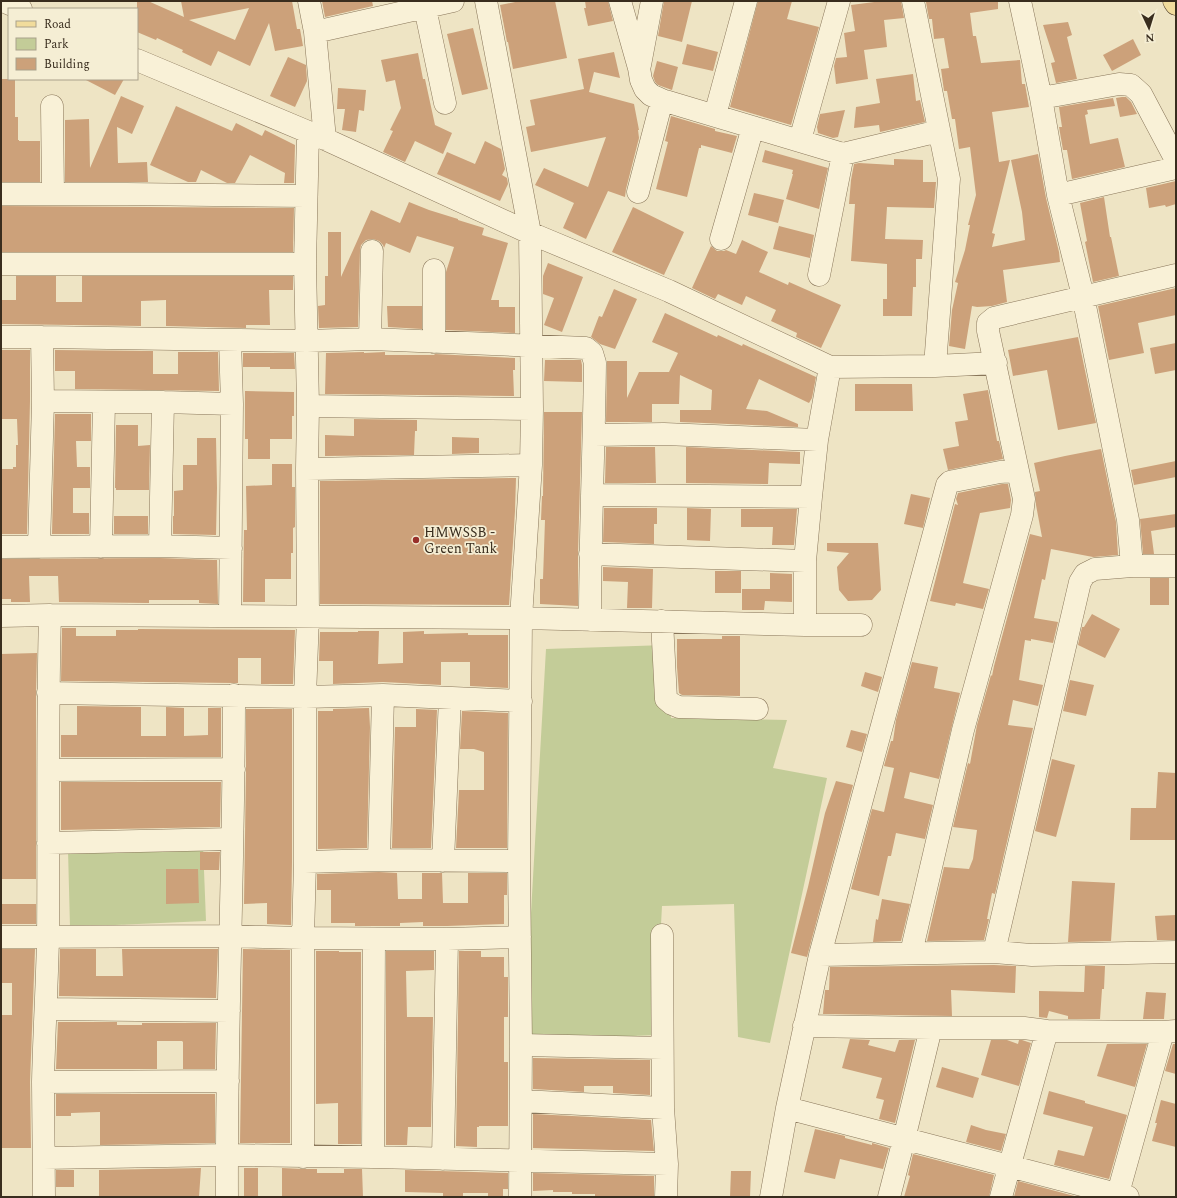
<svg xmlns="http://www.w3.org/2000/svg" width="1177" height="1198" viewBox="0 0 1177 1198" font-family="Spectral,serif">
	<style>
		.green { fill: #c3cc98 }
		.building { fill: #cca17a; fill-rule: evenodd }
		.lines { fill: none; stroke-linecap: round; stroke-linejoin: round }
		.minor-casing { stroke: #89765a; stroke-width: 23 }
		.major-casing { stroke: #56442f; stroke-width: 23 }
		.minor { stroke: #f9f1d7; stroke-width: 22 }
		.major { stroke: #f1dc9c; stroke-width: 22 }
		.poi-dot { fill: #98302a; stroke: #f5eed4; stroke-width: 1.5 }
		.labels { text-anchor: middle; dominant-baseline: central; stroke-width: 3.5; stroke-linejoin: round; paint-order: stroke }
		.poi-label { font-size: 14px; fill: #392d1e; stroke: #f5eed4; text-anchor: start }
	</style>
	<rect width="100%" height="100%" fill="#eee4c4"/>
	<!-- green -->
	<path class="green" d="M666,645L671,718L787,720L773,768L827,778L770,1043L738,1037L734,904L662,906L655,1035L589,1038L524,1036L546,649Z
		M203,845L206,921L70,927L68,850Z"/>
	<!-- building -->
	<path class="building" d="M137,1H148L184,17L181,1H292L297,29H300L303,46L275,51L269,23L250,66L218,51L211,66L182,52L183,50L157,38L156,40L137,32ZM249,8L235,40L189,20Z
		M322,1H372L373,6L325,17Z
		M520,1H555L567,58L513,69L508,42H507L500,5Z
		M585,1H608L613,21L588,26L584,8H586Z
		M664,1H692L682,42L658,36Z
		M758,1H792L787,19L819,27L791,125L730,107Z
		M882,1H901L904,18L884,20L887,47L864,50L868,79L836,84L834,66L836,58L847,57L844,33L855,31L851,5Z
		M931,1H998V9L970,13L973,36H976L981,63L1020,60L1022,84H1025L1029,107L992,112L999,162L1010,160L992,233L995,234L992,247L1025,240L1022,212L1011,160L1038,154L1046,198L1059,252L1060,262L1003,270L1007,302L992,306L977,307L972,306L965,349L949,346L952,310L958,283L955,282L965,250L970,225H968L976,195L970,147L959,149L955,119H952L947,91H944L941,69L949,68L944,38L934,39L932,19H929L926,2Z
		M1068,22L1072,35L1067,37L1077,79L1056,83L1051,63L1055,62L1043,25Z
		M473,28L488,89L462,95L447,34Z
		M1133,39L1141,55L1112,71L1103,55Z
		M687,44L718,52L713,71L682,64Z
		M614,52L620,78L594,72L589,92L634,104L639,130H638L639,138L626,189L625,197L608,191L586,239L563,228L574,203L535,185L544,168L588,187L606,137L531,152L526,127L535,125L530,100L584,89L578,59Z
		M418,53L423,79H425L435,125L452,133L443,154L415,141L405,162L383,152L393,131L390,130L401,108L395,80L386,82L381,60Z
		M288,57L306,65L307,81L295,107L270,96Z
		M657,61L678,67L672,90L658,85L655,82L653,76Z
		M913,74L916,101L920,100L925,122L880,132L879,125L854,128L856,107L880,103L876,79Z
		M2,79H15V117H18V140H19V141H40V182H1Z
		M84,79H124L115,95Z
		M338,88L366,90L364,111L359,110L356,132L342,130L345,109H337Z
		M121,96L144,106L132,134L117,127L118,163L147,162L148,182H65V120L89,119L90,168Z
		M1122,97H1126L1131,102L1137,114L1120,117L1116,98Z
		M1113,98L1115,106L1087,110L1088,114L1085,115L1090,144L1118,138L1125,167L1072,179L1067,150H1063L1059,127H1062L1059,107Z
		M176,106L232,131L236,123L262,136L265,130L295,145L294,183H284L285,173L250,155L235,183H227L201,170L196,182H188L150,165Z
		M845,110L838,137L833,138L818,133L817,127L820,114Z
		M671,116L715,129V131L737,136L732,153L701,145V148H699L687,197L656,189L668,142L665,141Z
		M485,141L501,149L505,169L502,175L507,178L508,184L500,201L437,174L447,152L475,164Z
		M765,150L828,168L819,209L786,199L793,174H792L793,170L762,162Z
		M894,159L923,160V182H936L934,208L887,207L885,239L923,240L922,259H916V287H913L912,316H883V299H887V264L851,261L855,204H849L851,180L854,164L859,163L894,165Z
		M1176,181V204L1166,207L1165,205L1149,208L1146,188Z
		M754,193L784,200L778,223L748,215Z
		M1104,197L1110,237H1111L1119,276L1093,282L1085,242L1087,241L1080,203Z
		M409,202L429,210L458,219V220L484,228L482,235L508,243L491,300H499V307H515V333L446,330V272L454,247L417,236L410,253L386,243L384,248L383,245L379,241L373,239L366,240L361,245L360,251L358,327L319,328L318,306L325,305V276H328V232H341V277L371,210L400,223Z
		M1,206L294,208L293,252H1Z
		M633,207L684,232L664,275L612,252Z
		M779,226L814,235L810,258L773,249Z
		M742,240L768,252L759,272L788,285L789,282L841,305L821,348L796,337L797,333L771,321L776,310L746,296L742,305L718,294L715,299L692,288L711,246L717,251H724L726,250L736,254Z
		M548,263L583,277L562,332L544,325L554,298L543,294V276Z
		M16,276H56V302H82V276H293V290H269L270,325H246V328L166,326V300L141,301V326L1,324V300H16Z
		M1176,288V315L1138,323L1144,353L1109,360L1098,306Z
		M614,289L637,299L615,349L600,344L591,337L599,316L602,317Z
		M387,306H422V329L388,327Z
		M665,313L717,337L718,335L742,346L743,344L816,377L812,398L809,403L759,379L746,409L767,411L798,424V427L680,422V410H711L712,390L680,375L679,404H652V422H606L607,361H627V398L639,372H669L678,353L652,342Z
		M1078,337L1096,423L1058,430L1047,370L1013,376L1008,350Z
		M1176,343V370L1155,374L1150,348Z
		M1,350H30V401L27,534H1V469H13V467H16V445H18L17,419H1Z
		M55,350L153,351V374H178V352H218L219,391L75,389V371H55Z
		M364,352V353L385,352V355H434L435,354L515,358V370H513L514,396L325,394L326,353Z
		M243,353H294L295,369H270V367H243Z
		M545,360H581L582,365V382L544,381Z
		M855,384H912L913,411H855Z
		M988,390L997,441H999L1003,459L948,470L943,449L959,446L955,422L968,420L963,394Z
		M245,391L294,392V416H292V439H270V459H248V439H245Z
		M544,412H582L578,554V606L540,604V579H543L545,520H541L542,496H543Z
		M55,414H91V441H76L77,467H90V488H73V513H89V534H52Z
		M354,419L417,420V431H415L414,455L325,456V435L354,436Z
		M116,425H138V446L150,445L149,490H116V488H115Z
		M452,437L479,438V453L452,454Z
		M197,438H216L217,488L216,535L173,534V516H174V491L183,490V465H197Z
		M606,447H655L656,483H605Z
		M686,447L800,452V464L769,463L768,484L686,483Z
		M1101,449L1116,522L1118,555L1093,557L1051,549L1045,580L1042,579L1034,618L1058,622L1053,643L1031,639V641L1025,640L1019,680L1043,685L1038,706L1013,700L1008,725L1033,728L995,894L992,893L987,919H989L984,940L927,941L944,867L969,869L973,859L977,830L953,827L968,763L970,764L977,725L991,675L992,676L994,666L1030,534L1042,537L1036,505L1035,492L1040,491L1034,463L1065,456Z
		M1176,461V477L1134,485L1131,470Z
		M272,464H292V487H295V527L293,528V553H291V579H265V602H243L244,530H247L246,486L272,485Z
		M516,478L515,511L509,605L320,604V481Z
		M1002,484H1008L1011,500L1010,508L980,513L963,583L989,589L983,609L956,603L955,606L930,601L955,504L958,505L956,499L958,493Z
		M911,494L930,498L923,528L904,524Z
		M604,508H657V524H654V544L603,542Z
		M687,508L711,509L710,541L687,540Z
		M741,509H797L794,545H772L773,527H741Z
		M1176,514V527L1151,531L1154,554H1143L1140,519Z
		M114,516H148V534H114Z
		M827,543H878L881,590L872,600L848,601L839,590L837,567L849,553L827,551Z
		M160,558L217,560L218,604L199,603V600H149V603L59,602L58,576H29L30,602H11V599H1V559Z
		M603,567L653,569L652,608H627L628,582L603,581Z
		M715,571H741V593H715Z
		M770,573L792,574V602L765,601L764,610H742V589H770Z
		M1150,578H1169V605H1150Z
		M1092,614L1120,629L1105,658L1078,645L1082,627H1084Z
		M62,628H76V636H116V630H138V629L295,630L293,684H261V658H238V683H234L61,681Z
		M358,631H379L378,664L403,663V632L424,631V634L468,633V635H508V688L470,686V662H441V685L383,682L333,684V661H319L320,632H358Z
		M722,636H740V696L682,695L679,693L677,667V639H722Z
		M37,653L36,693V879H1V654Z
		M912,662L938,667L934,688L960,693L939,779L910,772L904,798L933,805L925,839L896,833L891,856H888L879,896L851,889L872,809L884,812L894,768L884,766L891,741H893L896,720Z
		M865,672L882,677L878,692L861,686Z
		M1070,680L1094,685L1086,716L1063,711Z
		M77,706L141,707V736H166V707L184,708V736L208,735V708H221V757H61V735H77Z
		M369,708L370,727L367,848L318,849V711H333V709Z
		M246,709H292V862L291,925L267,924V903L244,904L246,769Z
		M416,709L437,710L431,848H392L395,727H416Z
		M462,711L508,713L507,848H456L459,790H484V752L474,749H460Z
		M851,730L867,734L862,752L846,747Z
		M1052,759L1075,765L1056,837L1035,831Z
		M1158,772L1176,773V840H1130L1131,808H1156Z
		M836,781L853,785L807,957L791,953L808,887L825,813Z
		M61,782H221L220,827L61,830Z
		M200,852H220L219,870H200Z
		M166,869H198L199,903L166,904Z
		M379,872L397,873L398,899H422V873H442L443,903H468V873H507V895H504V924L447,926H423V922L400,923V926H355V923H331V890H317V874Z
		M1072,881L1115,883L1111,941L1068,942Z
		M882,899L910,904L901,941L873,942L876,919L878,920Z
		M1,904H36V924H1Z
		M1176,915V940H1157L1155,916Z
		M1,949H35L30,1082L31,1148H1V1015H12V983H1Z
		M60,949H96V976H123L122,949H218L216,998L59,996Z
		M243,949L290,950V1143H240Z
		M316,951H339V952H361V1144H338V1103L316,1104Z
		M386,951H434V970L406,971L407,1017H433L431,1127H408L407,1145H386Z
		M459,951H481V957H504V977H508V1017H504V1062H508V1126H479V1127H477V1147L456,1146Z
		M994,965L1016,966L1015,993L951,990L952,1016L823,1014L825,990H829L830,967Z
		M1085,966H1105L1104,989H1102L1100,1019H1068V1016L1049,1011L1047,1018L1039,1017V991L1084,992Z
		M1146,992L1166,993L1164,1019H1143Z
		M58,1022H117V1025H142V1023H216L215,1069H183V1042L182,1041H157V1069H56Z
		M850,1039L870,1040L868,1045L895,1052L899,1040H915L895,1123L879,1119L884,1100L876,1098L882,1078L842,1068Z
		M991,1040H1007L1018,1044L1019,1040H1022L1031,1043L1019,1086L981,1075Z
		M1107,1044H1147L1135,1087L1097,1076Z
		M1173,1044H1176V1074L1165,1071Z
		M533,1058L650,1060V1095L613,1093V1086H584V1092L533,1089Z
		M942,1067L979,1078L973,1098L936,1087Z
		M1049,1091L1085,1101V1103L1127,1115L1109,1179L1054,1165L1058,1150L1084,1156L1093,1127L1043,1114Z
		M56,1094H215V1143L100,1145V1112L71,1113V1116H56Z
		M1161,1100L1176,1104V1147L1152,1141L1157,1123H1155Z
		M533,1114L651,1120L654,1151L533,1148Z
		M971,1125L986,1130L1006,1134L1001,1151L966,1142Z
		M815,1129L845,1136V1138L872,1145V1143L889,1148L883,1169L840,1159L835,1179L804,1172Z
		M913,1154L994,1175L989,1197H904L910,1176L908,1175Z
		M201,1168L199,1197H99V1170Z
		M244,1168H258V1197H244Z
		M282,1168L303,1169H317V1173H344V1169H362L363,1197H282Z
		M56,1170H74V1187H56Z
		M405,1170L508,1173V1189H503V1197H488V1193H463V1197H443V1193L405,1192Z
		M731,1171H751L750,1197H730Z
		M533,1173L654,1176V1196H595V1194H572V1192H553V1190L533,1191Z
		M1018,1181L1078,1197H1014Z"/>
	<g class="lines">
		<!-- minor casing -->
		<g class="minor-casing">
			<path id="minor" d="M3,1L21,9
				M309,1L315,32L325,139
				M486,1L530,233L532,409L531,465L521,618L519,861L521,1045L662,1048
				M620,1L639,68L641,80L645,89L651,95L662,100L843,154L939,131
				M913,1L949,179L935,366
				M425,8L445,103
				M315,32L453,1
				M137,60L325,139L530,233L669,291L830,367L935,366L996,363
				M640,65L652,1
				M1041,98L1119,84L1131,85L1141,94L1176,160
				M52,106L53,194
				M715,115L746,1
				M800,140L839,1
				M638,192L662,100
				M1,194H127L306,196
				M1058,195L1176,168
				M721,239L753,127
				M1,264H305
				M819,275L843,154
				M1,337H42L307,341L370,339L586,348L592,353L595,363C594,448 590,534 590,620
				M42,337L43,401L163,402L232,404
				M370,339L372,251
				M230,340L232,404L230,616
				M434,342V270
				M308,406L532,409
				M594,435L664,434L817,440
				M307,469L531,465
				M592,495L811,497
				M160,546L163,402
				M1,547L160,546L231,548
				M39,547L43,401
				M101,547L104,402
				M590,554L805,561
				M1132,566H1176
				M1,616L50,615L521,618L805,625H861
				M662,621L666,699L672,704L679,707L757,709
				M805,625V561L811,497L817,440L830,367
				M48,693L305,697L383,695L521,701
				M49,770L234,769
				M48,843L232,839
				M379,860L383,695
				M443,861L450,698
				M305,862L379,860L519,861
				M662,935L663,1108L667,1164L666,1197
				M1,937L230,936L303,938L447,939L520,937
				M994,952L1080,582L1085,574L1095,569L1132,566L1128,520L1083,296L1058,195L1041,98L1020,1
				M911,953L963,730L1022,515L1024,499L988,331V323L994,318L1176,275
				M820,955L994,952L1032,955L1176,952
				M46,1009L229,1011
				M804,1026L931,1028H1024L1047,1031L1163,1032L1176,1031
				M43,1082L228,1081
				M521,1101L663,1108
				M787,1108L1128,1197
				M303,1157V938L305,862V697L308,616L307,469L308,406L305,264L308,132
				M373,1157L374,939
				M44,1158L227,1155L373,1157L667,1164
				M443,1159L447,939
				M44,1197C44,1159 43,1121 43,1082C44,1034 47,986 48,938C49,830 47,722 50,615
				M227,1197C226,1030 234,862 234,695
				M520,1197L521,1045
				M771,1197L787,1108L820,955L947,485L950,482L954,481L1000,472L1018,471
				M889,1197L904,1139L931,1028
				M1001,1197L1047,1031
				M1117,1197L1163,1032"/>
		</g>
		<!-- major casing -->
		<g class="major-casing">
			<path id="major" d="M1174,1L1176,4"/>
		</g>
		<!-- minor -->
		<use href="#minor" class="minor"/>
		<!-- major -->
		<use href="#major" class="major"/>
	</g>
	<!-- markers -->
	<circle class="poi-dot" cx="416" cy="540" r="4"/>
	<g class="labels">
		<!-- poi labels -->
		<g class="poi-label">
			<text x="424" y="532">HMWSSB -<tspan x="424" dy="16">Green Tank</tspan></text>
		</g>
	</g>
	<!-- border -->
	<rect width="1177" height="1198" fill="none" stroke="#392d1e" stroke-width="4"/>
	<!-- legend -->
	<rect x="8" y="8" width="130" height="72" fill="#f5eed4" stroke="#aaa18b"/>
	<rect x="16" y="21" width="20" height="6" fill="#f1dc9c" stroke="#aaa18b"/>
	<text x="44" y="28" font-size="12" fill="#392d1e">Road</text>
	<rect x="16" y="38" width="20" height="12" fill="#c3cc98" stroke="#aaa18b"/>
	<text x="44" y="48" font-size="12" fill="#392d1e">Park</text>
	<rect x="16" y="58" width="20" height="12" fill="#cca17a" stroke="#aaa18b"/>
	<text x="44" y="68" font-size="12" fill="#392d1e">Building</text>
	<!-- north arrow -->
	<g transform="translate(1149 28) rotate(176)" stroke="#f5eed4" stroke-width="3" paint-order="stroke">
	<path d="M0-3L7 15L0 10L-7 15Z" fill="#392d1e"/>
	<text y="-6" font-size="11" font-weight="bold" text-anchor="middle" fill="#392d1e">N</text>
	</g>
</svg>
